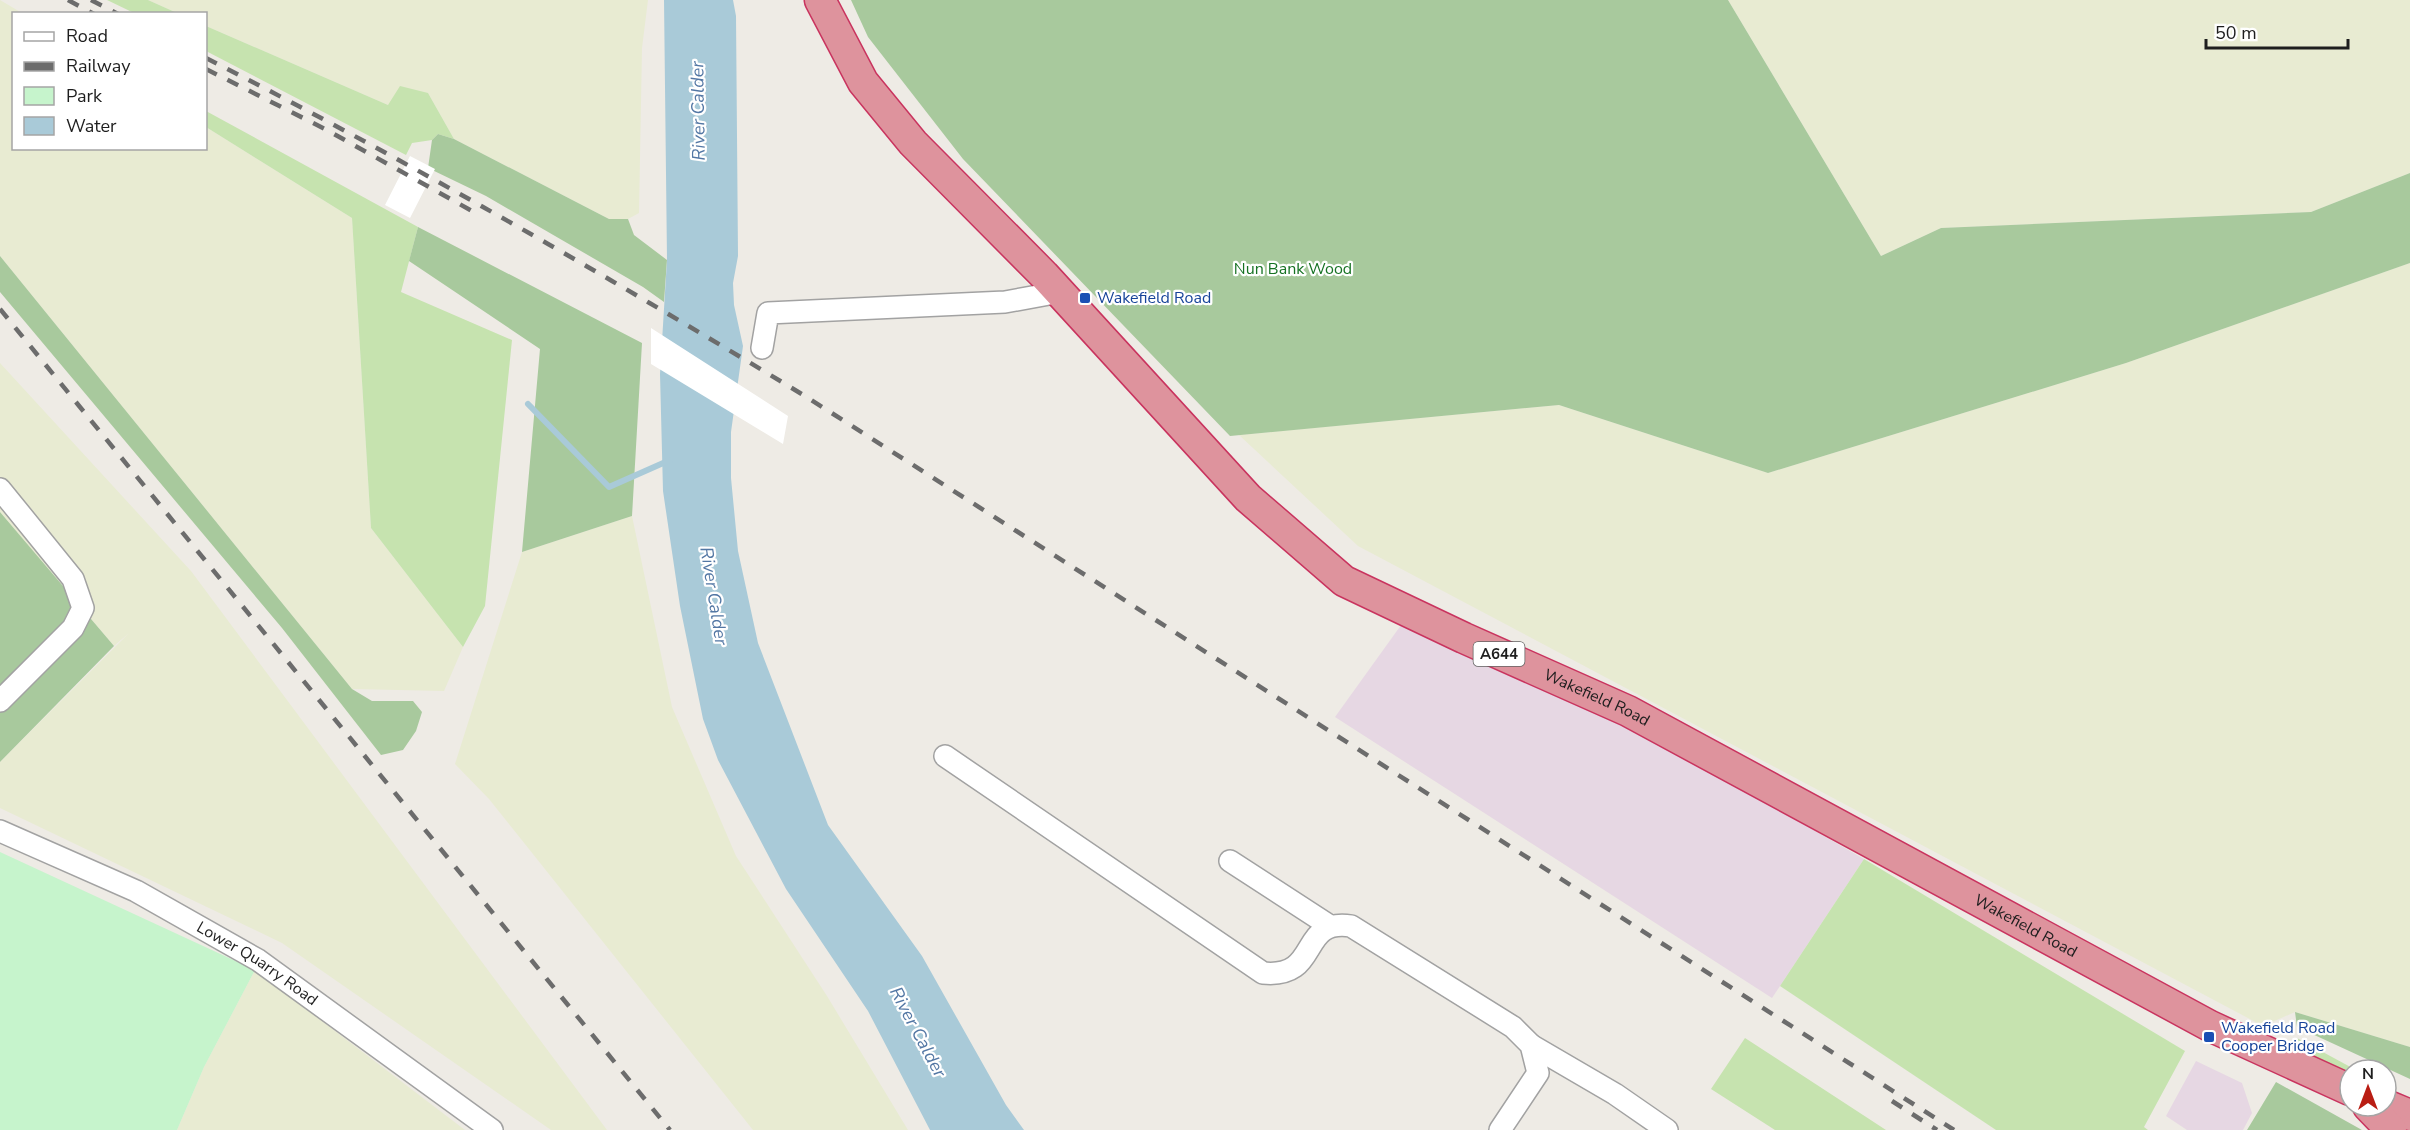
<svg xmlns="http://www.w3.org/2000/svg" width="2410" height="1130" viewBox="0 0 2410 1130" font-family="'Nunito Sans',sans-serif">
	<style>
		.industrial { fill: #e6d7e3 }
		.farmland { fill: #e8ebd2 }
		.grass { fill: #c6e3af }
		.forest { fill: #a8c99d }
		.park { fill: #c6f4cc }
		.water { fill: #a9cad8 }
		.pier { fill: #fff }
		.lines { fill: none; stroke-linecap: round; stroke-linejoin: round }
		.stream { stroke: #a9cad8; stroke-width: 6 }
		.minor-casing { stroke: #a2a2a2; stroke-width: 24 }
		.highway-casing { stroke: #c9345f; stroke-width: 33 }
		.minor { stroke: #fff; stroke-width: 21 }
		.highway { stroke: #de939d; stroke-width: 30 }
		.rail { stroke: #6c6c6c; stroke-width: 4.5; stroke-dasharray: 12 12; stroke-linecap: butt }
		.transit-dot { fill: #1a4fb4; stroke: #fff; stroke-width: 2 }
		.labels { text-anchor: middle; dominant-baseline: central; stroke-width: 4.5; stroke-linejoin: round; paint-order: stroke }
		.shield { fill: #fff; stroke: #626262; stroke-width: 1.5 }
		.shield-label { font-size: 15px; font-weight: bold; fill: #1e1e1e }
		.park-label { font-size: 16px; fill: #167223; stroke: #fff }
		.transit-label { font-size: 16px; fill: #164399; stroke: #fff; text-anchor: start }
		.street-label { font-size: 16px; fill: #1e1e1e; stroke: #fff }
		.water-label { font-size: 18px; font-style: italic; fill: #5377a4; stroke: #fff }
	</style>
	<rect width="100%" height="100%" fill="#eeebe5"/>
	<!-- industrial -->
	<path class="industrial" d="M1404,621L1626,723L1864,859L1772,998L1335,717Z
		M2196,1061L2242,1083L2252,1113L2243,1130H2187L2166,1116Z"/>
	<!-- farmland -->
	<path class="farmland" d="M0,0L22,13L14,14V148H206V127L352,218L371,528L463,647L444,691L352,689L0,256Z
		M148,0H648L642,48L639,213L628,219H609L454,139L428,93L388,105L206,26V14L177,13Z
		M1728,0H2410V173L2311,212L1941,228L1881,256Z
		M2410,263V1047L2295,1012L2263,1026L1358,546L1239,435L1559,405L1768,473L2126,363Z
		M0,363L191,571L607,1130H551L282,943L0,808V762L129,633L114,646L0,512Z
		M632,516L672,707L736,856L827,996L908,1130H753L489,799L455,764L522,552Z
		M255,970L465,1130H177L204,1067Z"/>
	<!-- grass -->
	<path class="grass" d="M107,0H148L177,13H134Z
		M206,26L388,105L400,86L428,93L454,139L438,134L432,140L412,143L406,155L206,51Z
		M206,111L418,227L401,292L512,340L485,606L463,647L371,528L352,218L206,127Z
		M1864,859L2185,1051L2144,1127L2148,1130H1996L1780,986Z
		M1745,1038L1886,1130H1775L1711,1089Z
		M2297,1038L2356,1070H2350V1080L2289,1048Z"/>
	<!-- forest -->
	<path class="forest" d="M851,0H1728L1881,256L1941,228L2311,212L2410,173V263L2126,363L1768,473L1559,405L1230,436L963,159L868,37Z
		M438,134L454,139L609,219H628L634,235L667,260L664,302L643,287L486,196L428,168L432,140Z
		M418,227L642,343L632,516L522,552L540,349L409,261Z
		M0,256L352,689L372,701H413L422,712L416,731L403,750L381,755L282,628L0,292Z
		M0,512L114,646L0,762Z
		M2295,1012L2410,1047V1079L2297,1027Z
		M2276,1082L2362,1130H2247Z"/>
	<!-- park -->
	<path class="park" d="M0,852L255,970L204,1067L177,1130H0Z"/>
	<!-- water -->
	<path class="water" d="M664,0H733L736,16L738,256L733,283L734,305L743,346L731,432V478L738,551L758,643L828,825L922,956L1006,1105L1024,1130H930L868,1011L786,889L718,760L703,719L680,606L663,491L660,374L667,260Z"/>
	<!-- pier -->
	<path class="pier" d="M410,156L435,169L410,218L385,205Z
		M651,328L788,416L783,444L651,364Z"/>
	<g class="lines">
		<!-- stream -->
		<path class="stream" d="M528,404L609,487L670,460"/>
		<!-- minor casing -->
		<g class="minor-casing">
			<g id="minor">
				<path d="M762,348L768,313L1005,302L1060,292"/>
				<path d="M0,489L73,579L83,608L73,628L0,701"/>
				<path d="M945,756L1263,973C1322,979 1297,918 1351,926L1513,1027L1531,1045L1538,1073L1500,1130"/>
				<path id="s1" d="M0,831L136,891L258,960L492,1130"/>
				<path d="M1230,861L1330,926"/>
				<path d="M1531,1045L1615,1094L1667,1130"/>
			</g>
		</g>
		<!-- highway casing -->
		<g class="highway-casing">
			<g id="highway">
				<path id="s2" d="M820,0L863,82L913,143L1044,275L1248,498L1344,581L1464,638L1628,711L2210,1026L2350,1090"/>
				<path d="M2386,1105L2410,1115"/>
				<path d="M2368,1106L2391,1130"/>
			</g>
		</g>
		<!-- minor -->
		<use href="#minor" class="minor"/>
		<!-- highway -->
		<use href="#highway" class="highway"/>
		<!-- rail -->
		<path class="rail" d="M68,0L94,14
			M91,0L118,14
			M206,58C410,162 609,277 805,396L1954,1130
			M206,69L325,129L481,216
			M0,309L670,1130
			M1892,1101L1937,1130"/>
	</g>
	<!-- markers -->
	<g class="transit-dot">
		<rect x="1079" y="292" width="12" height="12" rx="3"/>
		<rect x="2203" y="1031" width="12" height="12" rx="3"/>
	</g>
	<g class="labels">
		<!-- shield labels -->
		<rect class="shield" x="1473.5" y="642" width="51" height="24" rx="4.5"/>
		<g class="shield-label">
			<text x="1499" y="654">A644</text>
		</g>
		<!-- park labels -->
		<g class="park-label">
			<text x="1293" y="269">Nun Bank Wood</text>
		</g>
		<!-- transit labels -->
		<g class="transit-label">
			<text x="1097" y="298">Wakefield Road</text>
			<text x="2221" y="1028">Wakefield Road<tspan x="2221" dy="18">Cooper Bridge</tspan></text>
		</g>
		<!-- street labels -->
		<g class="street-label">
			<text stroke="none"><textPath href="#s2" startOffset="1065">Wakefield Road</textPath></text>
			<text stroke="none"><textPath href="#s2" startOffset="1551">Wakefield Road</textPath></text>
			<text stroke="none"><textPath href="#s1" startOffset="290">Lower Quarry Road</textPath></text>
		</g>
		<!-- water labels -->
		<g class="water-label">
			<text transform="translate(698 111) rotate(-91)">River Calder</text>
			<text transform="translate(714 596) rotate(81)">River Calder</text>
			<text transform="translate(918 1032) rotate(62)">River Calder</text>
		</g>
	</g>
	<!-- legend -->
	<rect x="12" y="12" width="195" height="138" fill="#ffffff" stroke="#a5a5a5" stroke-width="1.5"/>
	<rect x="24" y="32" width="30" height="9" fill="#ffffff" stroke="#a5a5a5" stroke-width="1.5"/>
	<text x="66" y="42" font-size="18" fill="#1e1e1e">Road</text>
	<rect x="24" y="62" width="30" height="9" fill="#6c6c6c" stroke="#a5a5a5" stroke-width="1.5"/>
	<text x="66" y="72" font-size="18" fill="#1e1e1e">Railway</text>
	<rect x="24" y="87" width="30" height="18" fill="#c6f4cc" stroke="#a5a5a5" stroke-width="1.5"/>
	<text x="66" y="102" font-size="18" fill="#1e1e1e">Park</text>
	<rect x="24" y="117" width="30" height="18" fill="#a9cad8" stroke="#a5a5a5" stroke-width="1.5"/>
	<text x="66" y="132" font-size="18" fill="#1e1e1e">Water</text>
	<!-- north arrow -->
	<g transform="translate(2368 1088)"><circle r="28" fill="#ffffff" stroke="#a5a5a5" stroke-width="1.5"/>
	<path d="M0-4.5L10 22L0 15L-10 22Z" fill="#b91d13"/>
	<text y="-9" font-size="16" font-weight="bold" text-anchor="middle" fill="#1e1e1e">N</text>
	</g>
	<!-- scale -->
	<path d="M2206 39v9h142v-9" fill="none" stroke="#1e1e1e" stroke-width="3"/>
	<text x="2215" y="39" font-size="18" fill="#1e1e1e" stroke="#ffffff" stroke-width="4.5" paint-order="stroke">50 m</text>
</svg>
